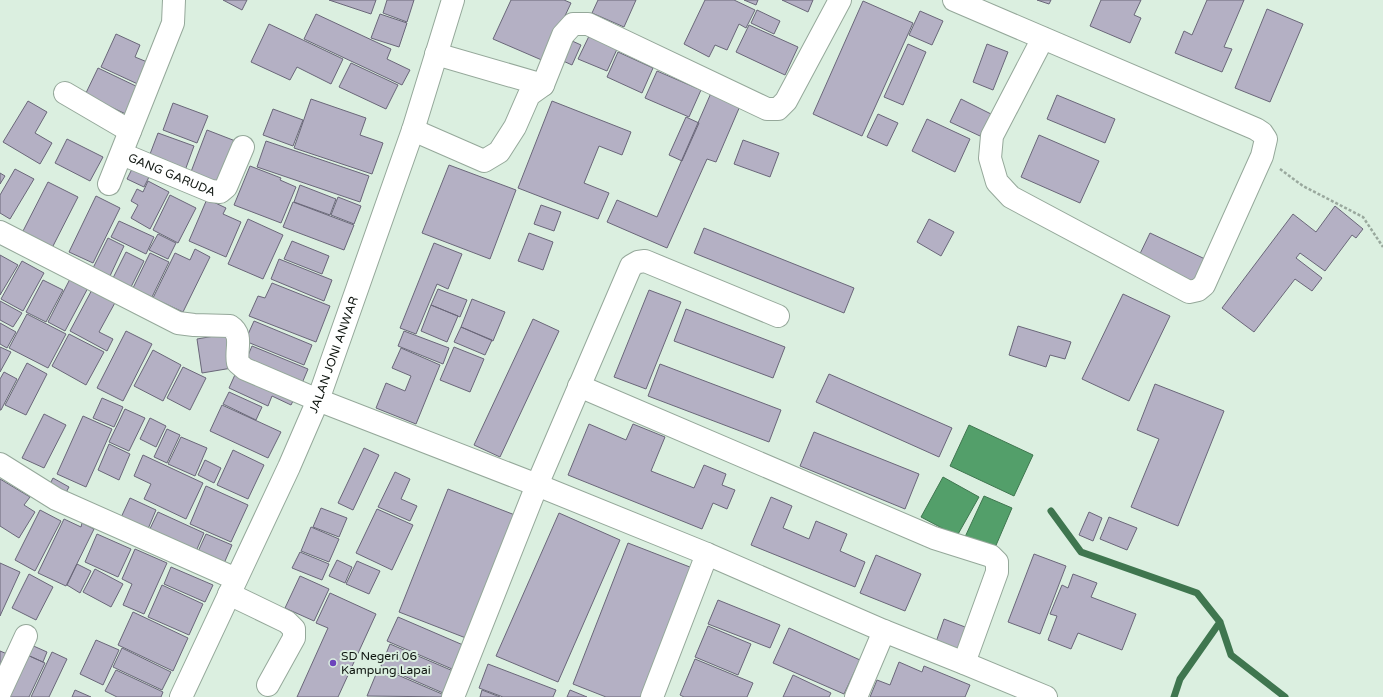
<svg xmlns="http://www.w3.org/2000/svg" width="1383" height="697" viewBox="0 0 1383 697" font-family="'Varela Round',sans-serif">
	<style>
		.water { fill: #539f6a; stroke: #3f764f }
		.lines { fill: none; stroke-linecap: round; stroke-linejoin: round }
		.stream { stroke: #3f764f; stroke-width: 7 }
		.building { fill: #b4b0c4; stroke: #6a6779 }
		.minor-casing { stroke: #95a89a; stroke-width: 24 }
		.major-casing { stroke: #95a89a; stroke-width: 24 }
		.path { stroke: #99a89d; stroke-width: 2.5; stroke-dasharray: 3 2; stroke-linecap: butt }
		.minor { stroke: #fff; stroke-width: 22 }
		.major { stroke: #fff; stroke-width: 22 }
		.poi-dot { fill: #6c44bc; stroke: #dbefe0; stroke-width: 1.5 }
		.labels { text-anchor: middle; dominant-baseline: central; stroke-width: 4; stroke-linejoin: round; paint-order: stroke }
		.street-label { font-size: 12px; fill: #0f1510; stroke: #dbefe0 }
		.poi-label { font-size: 12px; fill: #0f1510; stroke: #dbefe0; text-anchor: start }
	</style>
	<rect width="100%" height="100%" fill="#dbefe0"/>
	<!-- water -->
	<path class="water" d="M969,425L1033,455L1014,496L950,466Z
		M943,477L979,497L957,536L921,517Z
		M984,496L1012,508L994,550L965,537Z"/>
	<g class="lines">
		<!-- stream -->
		<path class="stream" d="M1051,511L1081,552L1197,593L1220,622L1231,655L1285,697
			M1174,697L1180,679L1220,622"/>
	</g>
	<!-- building -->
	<path class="building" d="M223,0H247L242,10Z
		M329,0H376L371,14Z
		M387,0H414L407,22L383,13Z
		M511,0H564L571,3L544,61L493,39Z
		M598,0H636L624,27L592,13Z
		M705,0H734L755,10L746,28L739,24L727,50L715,45L709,57L684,44Z
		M744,0H758L756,5Z
		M782,0H813L808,12Z
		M1037,0H1051L1049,4Z
		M1101,0H1141L1134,15L1141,18L1130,43L1090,26Z
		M1207,0H1244L1224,47L1232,49L1222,72L1175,53L1184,31L1192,35Z
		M863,1L913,23L862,136L813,114Z
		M1267,9L1303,24L1270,102L1235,88Z
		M757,10L780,21L774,34L751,23Z
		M920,11L943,21L932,45L909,35Z
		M316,14L391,49L387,59L410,70L402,85L304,39Z
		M380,14L407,23L399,47L371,38Z
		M269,24L343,59L331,84L297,67L290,80L251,62Z
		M749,25L798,47L785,75L736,52Z
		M116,34L140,45L135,57L152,64L142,86L101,67Z
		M590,34L618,47L607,71L578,59Z
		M570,40L581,45L572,65L561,60Z
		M908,44L926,52L903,105L884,97Z
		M987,44L1008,52L993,90L973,82Z
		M618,52L653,68L642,93L607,77Z
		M351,63L398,85L386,109L339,87Z
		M98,68L140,88L128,115L85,95Z
		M657,71L701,90L689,117L645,98Z
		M711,93L740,106L716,162L707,159L667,248L607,222L617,200L657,217Z
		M1057,95L1115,119L1105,143L1047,119Z
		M311,99L366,118L360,135L383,143L372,174L294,148Z
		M961,99L991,114L980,136L950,122Z
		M28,101L47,112L35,133L52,143L40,164L3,142Z
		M552,101L631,132L622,155L599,146L584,183L609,193L598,219L518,188Z
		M173,103L208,116L197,143L163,130Z
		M273,109L303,120L293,146L263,135Z
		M878,114L898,123L887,146L867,137Z
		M686,117L699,123L682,161L669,155Z
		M927,119L970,139L955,172L912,151Z
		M207,130L238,142L220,189L189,177Z
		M158,133L194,146L183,176L147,162Z
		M1039,135L1099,161L1080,203L1021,177Z
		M67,139L103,157L90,181L55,163Z
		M743,140L779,153L770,177L734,164Z
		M266,141L369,176L360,202L257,167Z
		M134,165L151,173L144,187L127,179Z
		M449,165L516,190L490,259L422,233Z
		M250,166L281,178L280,180L296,187L281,223L234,205Z
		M15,169L34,179L10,219L0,213V195Z
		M0,173L5,176L0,184Z
		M148,181L169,192L150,229L131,218L138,205L131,201L137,189L143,192Z
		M48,182L78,197L52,248L22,233Z
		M300,185L336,199L330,215L294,202Z
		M170,195L196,208L178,243L153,230Z
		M96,196L120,208L93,263L69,252Z
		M338,197L361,206L354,224L331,215Z
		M207,199L226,208L223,214L241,222L226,257L189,241Z
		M293,202L354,225L344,250L283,227Z
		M541,205L561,212L554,231L534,224Z
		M1335,206L1363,229L1356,238L1352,235L1325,271L1300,253L1296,258L1322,278L1312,291L1295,279L1254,332L1222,308L1293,214L1316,232Z
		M248,219L283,235L263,279L228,264Z
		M929,219L954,232L941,256L917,242Z
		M119,221L154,237L146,254L111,237Z
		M704,228L854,288L844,313L694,253Z
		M529,233L553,242L543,270L518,261Z
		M1150,233L1205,259L1192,287L1137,260Z
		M158,234L176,243L168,259L149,250Z
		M108,238L124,246L110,276L93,268Z
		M292,241L329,256L322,274L284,259Z
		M434,243L462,254L448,289L437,284L416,334L400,328Z
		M195,249L210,257L183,312L153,298L175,253L190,260Z
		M126,252L144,261L131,287L113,278Z
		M150,253L169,262L152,297L133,288Z
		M0,255L18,265L0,295Z
		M279,259L332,280L324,301L271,279Z
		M22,261L44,273L23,311L1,299Z
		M71,277L89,286L65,331L48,322Z
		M43,280L63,290L46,322L26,312Z
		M272,283L330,306L316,342L249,316L258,296L265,298Z
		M94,286L117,299L99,332L113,339L107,351L70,331Z
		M438,289L467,300L460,317L431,305Z
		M649,290L681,302L646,389L614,377Z
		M1123,294L1170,316L1129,401L1082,379Z
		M472,299L505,312L493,341L461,327Z
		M0,301L22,313L13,327L0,320Z
		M431,305L458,316L447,342L421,331Z
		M686,309L785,347L773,378L674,341Z
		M27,314L66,334L48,368L9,348Z
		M533,319L559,331L500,457L474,445Z
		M254,321L312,345L304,365L245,341Z
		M0,323L16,332L7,348L0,344Z
		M1018,326L1071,342L1065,359L1050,355L1046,367L1009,355Z
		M461,327L492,340L485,355L454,342Z
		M126,331L152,344L123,401L97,388Z
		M404,331L449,348L443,364L398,346Z
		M232,333L238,367L202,373L197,339Z
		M69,334L104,352L86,385L52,366Z
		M252,346L308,369L300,388L244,365Z
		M0,347L11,352L0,372Z
		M454,347L484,359L470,392L440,380Z
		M401,348L440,365L416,424L376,408L386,383L405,391L411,376L392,368Z
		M153,350L181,365L163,401L134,386Z
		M27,363L47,374L26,415L5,405Z
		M660,364L781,410L769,442L648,396Z
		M183,367L206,378L190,410L167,398Z
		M238,368L296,395L291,405L272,396L268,406L229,388Z
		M4,372L17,379L1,410H0V379Z
		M829,374L952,428L939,457L816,402Z
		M1155,384L1224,411L1178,526L1131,507L1159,439L1137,430Z
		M229,392L262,407L256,420L223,404Z
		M102,398L123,407L114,427L93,418Z
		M222,405L281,432L268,458L210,431Z
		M125,409L145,418L129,451L109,442Z
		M44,414L66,425L44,468L22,458Z
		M83,416L112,429L86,487L57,474Z
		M150,418L166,426L156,447L140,439Z
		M589,424L626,440L633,424L665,437L651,471L694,488L704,465L726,474L722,485L735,490L727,509L713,503L702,529L568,475Z
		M167,429L180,435L167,463L154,457Z
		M814,432L919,474L905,509L800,466Z
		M181,437L207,448L195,476L168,464Z
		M109,444L130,454L119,480L98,470Z
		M364,448L379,455L353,510L338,503Z
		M233,450L264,465L248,499L217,485Z
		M143,455L203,483L186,519L144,499L151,484L134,476Z
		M205,460L221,468L214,483L198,475Z
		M395,472L410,479L401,499L417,506L410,521L378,507Z
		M53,478L69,487L63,498L47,490Z
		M0,479L30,497L24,505L35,512L19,538L0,526Z
		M206,486L248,505L231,542L190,524Z
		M448,489L520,517L471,640L399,612Z
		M771,497L792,506L783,528L809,539L816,521L847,534L840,551L865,562L855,587L751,545Z
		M130,498L156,510L145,536L118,524Z
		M321,508L347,518L339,537L313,527Z
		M377,509L413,525L392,570L356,553Z
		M40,510L61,521L35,571L15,560Z
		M158,512L204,533L194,556L147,535Z
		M1089,512L1102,518L1093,541L1079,535Z
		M559,513L620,540L558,682L496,656Z
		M1109,517L1137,528L1127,550L1100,539Z
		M64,519L81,527L82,523L94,529L66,586L38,573Z
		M311,527L339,539L329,562L301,551Z
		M97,534L131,549L118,577L85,562Z
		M206,534L232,545L222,568L196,556Z
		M628,543L695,569L645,697H606L573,684Z
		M135,549L167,563L144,614L123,605L132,584L122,579Z
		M300,552L329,564L322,580L292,568Z
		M1034,554L1066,566L1040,634L1008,622Z
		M876,555L921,574L905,611L860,593Z
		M337,560L352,567L345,583L329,576Z
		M357,561L380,571L369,594L346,584Z
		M0,563L20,572L0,616Z
		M77,564L91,571L80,593L67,585Z
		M171,567L213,585L205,602L164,584Z
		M95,569L123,584L111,607L83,592Z
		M29,574L53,587L36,620L12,608Z
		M1073,574L1097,583L1091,597L1136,614L1122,650L1078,633L1071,649L1048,640L1057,616L1050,614L1062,585L1068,588Z
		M300,576L329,589L314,621L285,608Z
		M162,585L203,604L189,635L148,617Z
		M330,593L376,614L338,697H297L328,628L316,623Z
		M718,600L780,625L770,648L708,624Z
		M133,612L188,638L173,671L118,645Z
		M398,617L470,648L459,672L387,641Z
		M944,619L973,630L965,652L936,642Z
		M708,626L751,644L738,675L695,657Z
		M789,628L860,660L844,694L773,663Z
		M96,640L119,650L103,685L80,674Z
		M29,644L47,652L43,662L25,654Z
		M390,644L460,674L450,696L381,666Z
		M122,648L171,672L162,690L113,667Z
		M0,651L12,656L0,683Z
		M52,652L67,659L49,697H31Z
		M25,654L45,663L29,697H5Z
		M695,659L753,683L747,697H684L680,695Z
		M899,662L922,672L924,666L970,685L965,697H870L877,680L890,685Z
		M488,664L556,690L553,697H503L479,688Z
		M379,667L449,697L367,696Z
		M116,670L163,692L161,697H117L105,691Z
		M793,675L831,693L829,697H783Z
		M75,690L91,697H72Z
		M482,690L500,697H480Z
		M570,690L587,697H567Z"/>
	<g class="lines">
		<!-- minor casing -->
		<g class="minor-casing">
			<g id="minor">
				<path d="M954,0L1256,129L1262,133L1266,139L1262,156L1204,285L1198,290L1189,292L1011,197L997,182L990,158L992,136L1043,38"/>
				<path d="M543,85L563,35L573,24H588L767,109H778L786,101L840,0"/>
				<path d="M65,93L130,131"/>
				<path d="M413,130L484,161L499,152L515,127L529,95L543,85L436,54"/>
				<path id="s1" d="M122,154L211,191L220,192L226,187L243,147"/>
				<path d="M109,184L173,23L174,0"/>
				<path d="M0,232L178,323L194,325L230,326C244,335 235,350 238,363L245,369L318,400L537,485L707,554L884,631L964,663L1046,697"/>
				<path d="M579,386L934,538L991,556L997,562V572L964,663"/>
				<path d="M0,464L56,499L236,579"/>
				<path d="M229,594L287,622L294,629V638L268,685"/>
				<path d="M0,692L26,636"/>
				<path d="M453,697L537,485L631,266L638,262L645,261L778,316"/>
				<path d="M652,697L707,554"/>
				<path d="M856,697L884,631"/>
			</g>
		</g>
		<!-- major casing -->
		<g class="major-casing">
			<g id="major">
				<path id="s2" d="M181,697L289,467L318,400L413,130L453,0"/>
			</g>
		</g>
		<!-- path -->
		<path class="path" d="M1280,169L1303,186L1363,217L1383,247"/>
		<!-- minor -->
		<use href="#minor" class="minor"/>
		<!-- major -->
		<use href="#major" class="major"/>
	</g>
	<!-- markers -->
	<circle class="poi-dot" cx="333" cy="663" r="4"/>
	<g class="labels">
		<!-- street labels -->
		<g class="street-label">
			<text stroke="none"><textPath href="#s1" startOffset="54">GANG GARUDA</textPath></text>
			<text stroke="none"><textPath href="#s2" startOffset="375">JALAN JONI ANWAR</textPath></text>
		</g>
		<!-- poi labels -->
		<g class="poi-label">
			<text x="341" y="656">SD Negeri 06<tspan x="341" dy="14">Kampung Lapai</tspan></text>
		</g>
	</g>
</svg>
